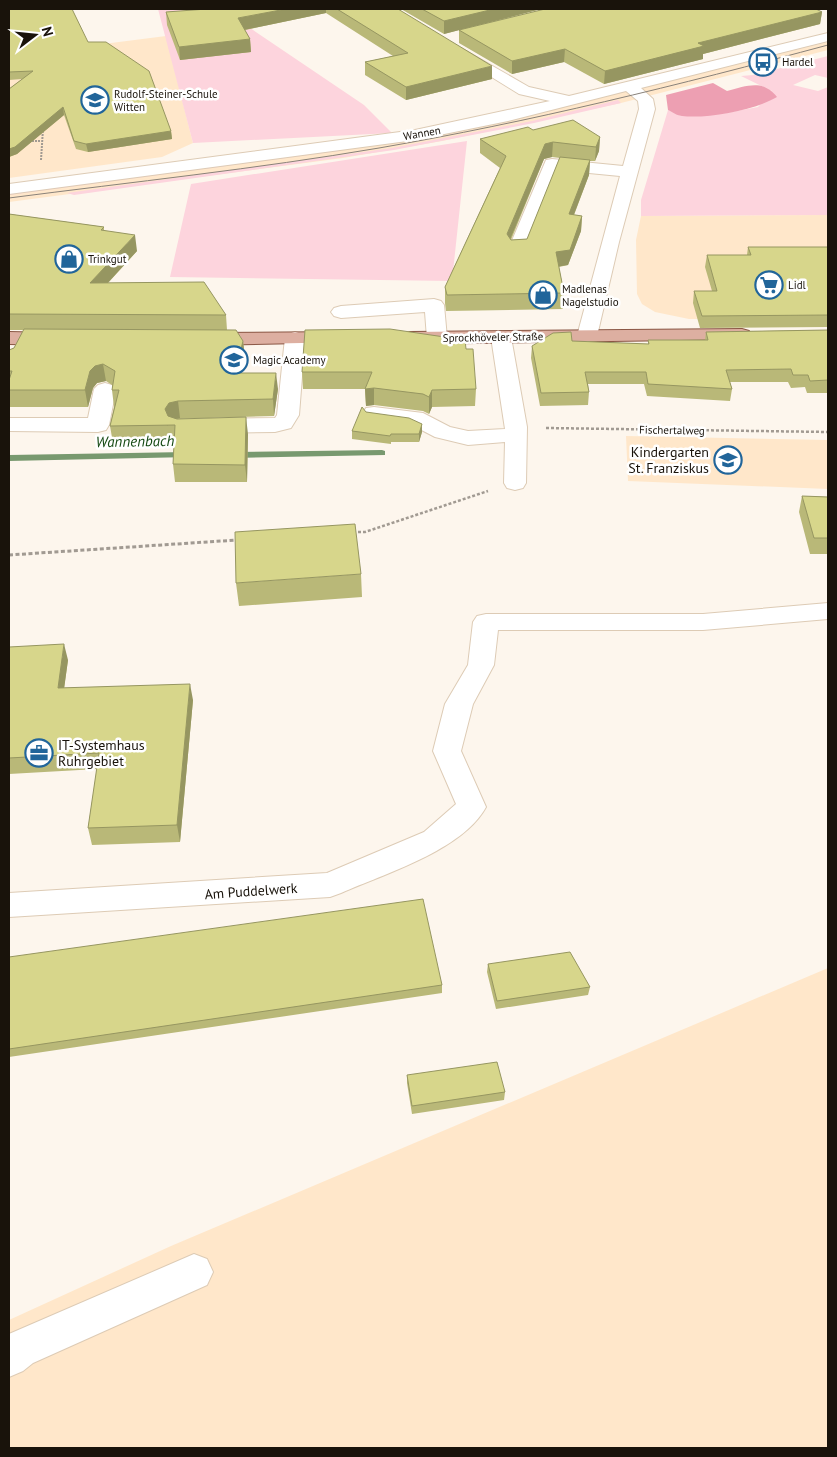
<svg xmlns="http://www.w3.org/2000/svg" width="837" height="1457" viewBox="0 0 837 1457" font-family="'PT Sans',sans-serif">
	<style>
		.built { fill: #ffe7ca }
		.green { fill: #fdd4dd }
		.forest { fill: #ed9fb2 }
		.lines { fill: none; stroke-linecap: round; stroke-linejoin: round }
		.stream { fill: #78996f; fill-rule: evenodd }
		.minor-casing { stroke: #ddcbb5; stroke-width: 2 }
		.major-casing { stroke: #8a5644; stroke-width: 2 }
		.path-far2 { stroke: #a19a92; stroke-width: 2; stroke-dasharray: 2 1; stroke-linecap: butt }
		.path-far1 { stroke: #a19a92; stroke-width: 2.5; stroke-dasharray: 3 2; stroke-linecap: butt }
		.path { stroke: #a19a92; stroke-width: 3; stroke-dasharray: 4 2.5; stroke-linecap: butt }
		.minor { fill: #fff; fill-rule: evenodd }
		.major { fill: #ddafa1; fill-rule: evenodd }
		.tram { stroke: #89827a; stroke-width: 1 }
		.wall { fill: #b9b878; fill-rule: evenodd }
		.shaded-wall { fill: #969661 }
		.building { fill: #d7d68b; stroke: #969661 }
		.labels { text-anchor: middle; dominant-baseline: central; stroke-width: 5; stroke-linejoin: round; paint-order: stroke }
		.far-poi-label { font-size: 11px; fill: #19130b; stroke: #fff; text-anchor: start }
		.far-street-label { font-size: 11px; fill: #19130b; stroke: #fff }
		.poi-label { font-size: 14px; fill: #19130b; stroke: #fff; text-anchor: end }
		.street-label { font-size: 14px; fill: #19130b; stroke: #fff }
		.water-label { font-size: 15px; font-style: italic; fill: #154912; stroke: #fff }
	</style>
	<rect width="100%" height="100%" fill="#fdf6ed"/>
	<!-- built -->
	<path class="built" d="M166,36L193,143L162,157L9,178V56Z
		M828,42V50L621,103L442,141L343,158L9,202V194L525,116Z
		M828,215V319H689L655,312L642,304L637,294L636,240L641,216Z
		M626,436L828,440V489L628,481Z
		M828,968V1448H9V1320L171,1246Z"/>
	<!-- green -->
	<path class="green" d="M158,9H222L364,105L392,133L193,143Z
		M828,56V78L815,75L793,85L818,91L828,87V215L641,216V200L668,110L681,116L726,113L758,107L772,91L741,76L753,75Z
		M618,100L621,103L534,123L394,150L74,195L67,193L392,148L532,121Z
		M467,141L452,281L170,277L191,184Z
		M338,150L339,151L9,195V194Z"/>
	<!-- forest -->
	<path class="forest" d="M713,83L727,91C747,86 763,79 777,97C755,110 707,119 682,116C678,116 672,112 668,110L666,95Z"/>
	<g class="lines">
		<!-- stream -->
		<path class="stream" d="M382,450L385,451V455L233,458L228,455L233,452Z
			M187,452L192,455L190,457L9,461V455Z"/>
		<!-- minor casing -->
		<g class="minor-casing">
			<path id="minor" d="M828,33V41L641,88L653,99L655,109L619,242L597,336L594,340L587,342L580,340L577,336L620,176L558,170L526,250L524,254H510L508,250L546,160L552,159L623,166L639,109L638,101L626,91L508,121L415,140L9,194V184L415,130L550,101L519,94L456,55L454,52L461,48L529,87L569,96Z
				M434,299L441,301L444,305L447,338L444,342L437,344L430,342L427,338L425,312L341,318L334,316L331,312L334,308L341,306Z
				M501,331L508,333L511,337L527,427L526,483L523,488L515,490L507,488L504,483L505,442L468,445L435,437L410,424L366,418L363,413L366,408L374,407L423,413L450,427L468,431L505,429L491,337L494,333Z
				M295,332L302,334L305,338L299,415L291,428L275,432L209,433L201,431L198,426L201,421L209,419L275,418L277,415L285,338L288,334Z
				M105,383L112,385L116,389L109,425L106,430L98,432L9,431V418H88L94,389L98,385Z
				M828,603V619L703,630H498L494,665L473,704L461,751L486,807C463,850 384,874 341,893L330,897L9,917V893L327,873L424,832L456,804L433,751L445,704L468,665L473,622L477,616L486,614H703Z
				M194,1254L207,1259L213,1272L207,1285L33,1363L23,1371L9,1377V1334Z"/>
		</g>
		<!-- major casing -->
		<g class="major-casing">
			<path id="major" d="M742,329L749,331L752,335L749,339L410,344L403,342L400,338L403,334L410,332Z
				M9,332L57,333L64,335L67,339L64,343L57,345L9,344Z
				M342,332L349,334L352,338L349,342L205,345L198,343L195,339L198,335L205,333Z"/>
		</g>
		<!-- path-far2 -->
		<path class="path-far2" d="M29,141H41
			M41,160L43,129"/>
		<!-- path-far1 -->
		<path class="path-far1" d="M546,428L828,432
			M353,532H365L488,491"/>
		<!-- path -->
		<path class="path" d="M9,555L237,540"/>
		<!-- minor -->
		<use href="#minor" class="minor"/>
		<!-- major -->
		<use href="#major" class="major"/>
		<!-- tram -->
		<path class="tram" d="M9,198C132,182 256,169 379,148C530,122 679,85 828,45"/>
	</g>
	<!-- wall -->
	<path class="wall" d="M9,9L88,42L171,131L172,139L88,152L76,149L64,115L17,154L9,157V89L22,79L9,80Z
		M195,9H398L492,79L406,100L365,75V62L393,56L326,13L245,30L250,39L251,52L180,60L167,25L166,12L196,10Z
		M401,9H541L461,30L822,12L820,24L703,54V59L604,84L564,62L512,74L459,43V30L444,34Z
		M600,137L599,151L595,161H590L589,175L574,215L582,216L581,231L568,265L559,267L564,293L563,309L446,311L445,303V287L500,168L480,153V139ZM552,157L560,158L527,239L511,240L544,159Z
		M9,214L104,227V230L137,251L108,283L226,315L227,330L243,341L245,358L241,373L278,389L274,416L177,419L248,434L247,482H175L173,464L174,442L113,443L110,426L114,407L112,390V385L106,381L97,383L93,388L88,407H9V350L14,348L24,330H9Z
		M748,247H828V330V327L700,328L693,303L694,291H712L705,267L707,255H747Z
		M828,330V393H807L805,387L791,388L788,382H730L732,389L730,401L647,396L644,384H588L589,392L588,405L540,406L531,358L532,346L572,341L648,344V340H705L706,332Z
		M466,349L476,389L475,406L432,407L429,414L423,411L374,405L366,406L365,389H303L302,372Z
		M366,412L422,424V432L419,442H391V444L352,439V431Z
		M802,496L828,497V554H810L799,512Z
		M361,574L362,597L239,606L236,583Z
		M9,647L68,660L64,688L193,700L180,842L92,845L88,828L97,769L9,774Z
		M9,957L442,985V993L9,1057Z
		M488,964L590,987L588,995L496,1009L487,972Z
		M407,1075L505,1092L504,1100L412,1114L407,1083Z"/>
	<!-- shaded-wall -->
	<path class="shaded-wall" d="M286,9H326V13L239,31L238,18Z
		M494,9H541L444,34V21Z
		M822,12L820,24L703,54V59L604,84L605,71L698,43Z
		M250,39L251,52L180,60L179,47Z
		M565,49L564,62L512,74V61Z
		M492,66V79L406,100V87Z
		M63,107L64,115L17,154L9,157V149Z
		M171,131L172,139L88,152L86,144Z
		M600,137L599,151L595,161L596,147Z
		M553,142L552,157L544,159L506,249L507,234L545,144Z
		M590,160L589,175L568,230L569,214Z
		M582,216L581,231L568,265L555,267L556,252Z
		M135,235L137,251L93,299L90,283Z
		M243,341L245,358L237,389L235,373Z
		M103,364L106,381L97,383L93,388L88,407L85,390L90,371L95,366Z
		M276,373L278,389L274,416L273,399Z
		M374,388V405L366,406L365,389Z
		M432,390V407L429,414V397Z
		M178,401L180,418L172,420L167,426L165,409L169,403Z
		M246,417L248,434L247,482L245,465Z
		M422,424V432L419,442V434Z
		M64,644L68,660L62,704L58,688Z
		M190,684L193,700L180,842L177,825Z"/>
	<!-- building -->
	<path class="building" d="M9,9H72L88,42H106L149,71L171,131L86,144L74,141L63,107L15,147L9,149V89L33,71L9,72Z
		M207,9H286L238,18L250,39L179,47L166,12Z
		M337,9H398L492,66L406,87L365,62L408,53Z
		M422,9H494L444,21Z
		M545,9H816L822,12L698,43L704,46L605,71L565,49L512,61L459,30Z
		M573,120L600,137L596,147L553,142L545,144L507,234L511,240L527,239L560,157L590,160L569,214L582,216L570,250L556,252L564,293L447,295L445,287L506,156L480,139L528,127L533,130Z
		M9,214L104,227L101,230L135,235L90,283L204,282L226,315L9,314Z
		M748,247H828V315L702,316L694,291H717L707,255H751Z
		M24,329L236,330L243,341L235,373H276L273,399L178,401L169,403L165,409L168,416L177,419L246,417L245,465L173,464L175,425L110,426L119,390H112L115,371L103,364L95,366L90,371L85,390H9V380L12,371H9V350L14,348Z
		M390,329L465,340L466,349H473L476,389L432,390L429,397L423,394L374,388L365,389L372,372H302L305,330Z
		M828,330V380L810,381L808,375H793L791,369L726,370L732,389L648,384L646,372H585L589,392L541,393L532,346L553,333L571,332L572,341L649,344L648,340H708L706,332Z
		M362,407L366,412L409,418L422,424L419,434H391L390,436L352,431Z
		M802,496L828,497V538H814Z
		M355,524L361,574L236,583L235,532Z
		M64,644L58,688L190,684L177,825L88,828L99,753L9,758V647Z
		M423,899L442,985L9,1049V957Z
		M570,952L590,987L497,1001L488,964Z
		M497,1062L505,1092L412,1106L407,1075Z"/>
	<!-- icons -->
	<defs>
		<g id="bus-ring" transform="scale(1.4375)"><circle r="9.5" fill="#fff" stroke="#21659a" stroke-width="1.5"/><path d="M-5-6H5V4H4V6H2V4H-2V6H-4V4H-5ZM-3.5-4V0h7V-4ZM-3.5 1.2v1.5H-2V1.2ZM2 1.2v1.5H3.5V1.2Z" fill="#21659a"/></g>
		<g id="school-ring" transform="scale(1.4375)"><circle r="9.5" fill="#fff" stroke="#21659a" stroke-width="1.5"/><path d="M0-5L7-2L0 1L-7-2ZM-4 1L0 2.5L4 1V4Q0 6-4 4Z" fill="#21659a"/></g>
		<g id="shop-ring" transform="scale(1.4375)"><circle r="9.5" fill="#fff" stroke="#21659a" stroke-width="1.5"/><path d="M-5-2.5h2.3a2.7 3.5 0 0 1 5.4 0H5L5.5 6h-11ZM-1.5-2.5h3a1.5 2.3 0 0 0-3 0Z" fill="#21659a"/></g>
		<g id="supermarket-ring" transform="scale(1.4375)"><circle r="9.5" fill="#fff" stroke="#21659a" stroke-width="1.5"/><path d="M-6-5.5h2.5l.6 2H6L4.5 2H-2.5L-4.4-4H-6ZM-1.5 3.2a1.3 1.3 0 1 0 .1 0ZM3 3.2a1.3 1.3 0 1 0 .1 0Z" fill="#21659a"/></g>
		<g id="office-ring" transform="scale(1.4375)"><circle r="9.5" fill="#fff" stroke="#21659a" stroke-width="1.5"/><path d="M-6-3h4V-5.5h4V-3h4V5H-6ZM-1-4.5V-3h2v-1.5ZM-6 0V1H6V0Z" fill="#21659a"/></g>
	</defs>
	<g fill-rule="evenodd">
		<use href="#bus-ring" x="763" y="62"/>
		<use href="#school-ring" x="95" y="100"/>
		<use href="#shop-ring" x="69" y="259"/>
		<use href="#supermarket-ring" x="769" y="285"/>
		<use href="#shop-ring" x="543" y="295"/>
		<use href="#school-ring" x="234" y="360"/>
		<use href="#school-ring" x="728" y="460"/>
		<use href="#office-ring" x="39" y="753"/>
	</g>
	<g class="labels">
		<!-- far-poi labels -->
		<g class="far-poi-label">
			<text x="782" y="62">Hardel</text>
			<text x="114" y="94">Rudolf-Steiner-Schule<tspan x="114" dy="13">Witten</tspan></text>
			<text x="88" y="259">Trinkgut</text>
			<text x="788" y="285">Lidl</text>
			<text x="562" y="289">Madlenas<tspan x="562" dy="13">Nagelstudio</tspan></text>
			<text x="253" y="360">Magic Academy</text>
		</g>
		<!-- far-street labels -->
		<g class="far-street-label">
			<text transform="translate(422 133) rotate(-10)">Wannen</text>
			<text transform="translate(493 337) rotate(-1)">Sprockhöveler Straße</text>
			<text transform="translate(672 430) rotate(1)">Fischertalweg</text>
		</g>
		<!-- poi labels -->
		<g class="poi-label">
			<text x="709" y="452">Kindergarten<tspan x="709" dy="16">St. Franziskus</tspan></text>
			<text x="58" y="745" text-anchor="start">IT-Systemhaus<tspan x="58" dy="16">Ruhrgebiet</tspan></text>
		</g>
		<!-- street labels -->
		<g class="street-label">
			<text transform="translate(251 891) rotate(-4)">Am Puddelwerk</text>
		</g>
		<!-- water labels -->
		<g class="water-label">
			<text transform="translate(135 441) rotate(-1)">Wannenbach</text>
		</g>
	</g>
	<!-- border -->
	<rect width="837" height="1457" fill="none" stroke="#19130b" stroke-width="20"/>
	<!-- north arrow -->
	<g transform="translate(35 35) rotate(74)" stroke="#ffffff" stroke-width="4" paint-order="stroke">
	<path d="M0-4L9 19L0 12L-9 19Z" fill="#19130b"/>
	<text y="-8" font-size="14" font-weight="bold" text-anchor="middle" fill="#19130b">N</text>
	</g>
</svg>
